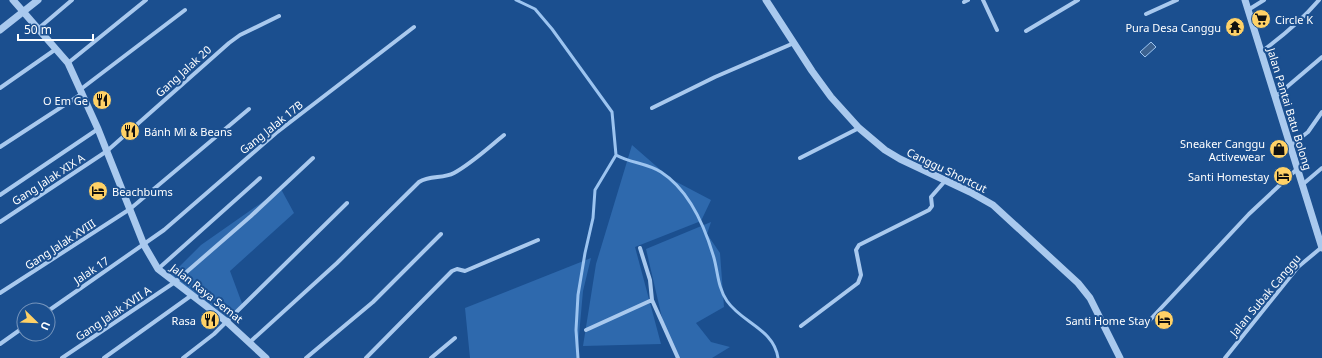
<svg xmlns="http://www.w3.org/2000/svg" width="1322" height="358" viewBox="0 0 1322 358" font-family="'Noto Sans',sans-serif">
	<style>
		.green { fill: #2e69ad }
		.water { fill: #3c6290; stroke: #9cc4f0 }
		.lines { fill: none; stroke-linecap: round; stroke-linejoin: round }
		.stream { stroke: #9cc4f0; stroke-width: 3 }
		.minor { stroke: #a9c9ee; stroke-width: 4 }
		.tertiary { stroke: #a9c9ee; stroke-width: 7 }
		.labels { text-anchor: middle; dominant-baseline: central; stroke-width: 4; stroke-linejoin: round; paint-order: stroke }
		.poi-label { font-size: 11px; fill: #fff; stroke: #1b4f8f; text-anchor: end }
		.street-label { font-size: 11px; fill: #fff; stroke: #1b4f8f }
	</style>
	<rect width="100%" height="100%" fill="#1b4f8f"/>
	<!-- green -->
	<path class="green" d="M632,145L671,179L711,200L701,221L635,247L661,344L583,346L596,264Z
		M281,189L294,213L230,271L243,306L230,321L169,277L201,245Z
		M711,222L707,234L720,253L724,307L696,323L711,342L730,347L712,358H676L663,322L646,249Z
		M591,258L583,291L577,358H470L465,308Z"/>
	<!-- water -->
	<path class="water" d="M1151,42L1156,47L1145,57L1140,52Z"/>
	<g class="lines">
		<!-- stream -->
		<path class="stream" d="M516,0L535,9L552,29L612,112L616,155L595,190L593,218L585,253L578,295L576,330L578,358
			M616,155C630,163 647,163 661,172C689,190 705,227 714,258C718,273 718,288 727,301C742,323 774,329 778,358"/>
		<!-- minor -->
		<path class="minor" d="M983,0L997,30
			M964,2L968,0
			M1248,10L1264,0
			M1146,14L1177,0
			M39,28L72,0
			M1026,31L1078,0
			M1261,52C1283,36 1301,21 1319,0
			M68,63L146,0
			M0,88L56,49
			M81,89L185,10
			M1275,97L1322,57
			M652,108L715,77L794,43
			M1290,146L1308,132L1322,112
			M0,147L83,93
			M800,158L859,128
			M1302,185L1322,168
			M0,195L98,129
			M0,222L107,151L229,43L240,35L279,16
			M640,248L650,280L652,300L678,358
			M158,269L260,178
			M0,293L130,209L249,109
			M48,311L164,230L276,133L414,27
			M1149,321L1249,214L1297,169
			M801,326L858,283L861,275L856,250L859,245L929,210L932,206L931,197L945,181
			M586,330L652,300
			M250,342L337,263L419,182C430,175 443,179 454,173C472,163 488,148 504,135
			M0,344L24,327
			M62,358L175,282L251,216L313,158
			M104,358L192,295
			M183,358L214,334L347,203
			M306,358L373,302L441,234
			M366,358L452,271L457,269L465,271L538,240
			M431,358L455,338
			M1225,358L1298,267L1322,247"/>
		<!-- tertiary -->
		<path class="tertiary" d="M13,0L68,63L98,129L144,245L158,269L227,322L266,358
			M766,0L812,71L831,97L859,128L885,150L900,159L970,192L993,205L1078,283L1090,298L1120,358
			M1245,0L1322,248
			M0,30L38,0"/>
	</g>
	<!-- icons -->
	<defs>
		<g id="supermarket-disc" transform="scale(1)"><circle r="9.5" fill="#ffd166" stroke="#1b4f8f"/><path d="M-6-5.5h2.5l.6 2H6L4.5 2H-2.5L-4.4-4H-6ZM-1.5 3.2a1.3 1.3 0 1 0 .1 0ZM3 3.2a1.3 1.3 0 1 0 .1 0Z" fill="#111"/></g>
		<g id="temple-disc" transform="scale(1)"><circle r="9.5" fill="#ffd166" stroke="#1b4f8f"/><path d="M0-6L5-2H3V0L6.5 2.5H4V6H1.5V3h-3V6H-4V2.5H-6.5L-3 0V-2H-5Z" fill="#111"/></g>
		<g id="restaurant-disc" transform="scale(1)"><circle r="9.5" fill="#ffd166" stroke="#1b4f8f"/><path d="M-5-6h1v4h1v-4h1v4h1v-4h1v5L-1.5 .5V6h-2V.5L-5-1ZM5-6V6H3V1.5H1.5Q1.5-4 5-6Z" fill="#111"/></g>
		<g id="shop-disc" transform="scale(1)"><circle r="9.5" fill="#ffd166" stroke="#1b4f8f"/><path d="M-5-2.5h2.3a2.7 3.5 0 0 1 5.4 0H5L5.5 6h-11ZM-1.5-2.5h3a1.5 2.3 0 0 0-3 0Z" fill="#111"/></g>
		<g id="hotel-disc" transform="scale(1)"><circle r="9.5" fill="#ffd166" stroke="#1b4f8f"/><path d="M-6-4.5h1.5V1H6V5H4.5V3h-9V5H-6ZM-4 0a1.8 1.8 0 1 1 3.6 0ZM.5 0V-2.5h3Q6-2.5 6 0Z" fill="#111"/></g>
	</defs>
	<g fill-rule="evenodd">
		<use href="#supermarket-disc" x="1261" y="19"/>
		<use href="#temple-disc" x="1235" y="27"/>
		<use href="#restaurant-disc" x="102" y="100"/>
		<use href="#restaurant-disc" x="130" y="131"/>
		<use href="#shop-disc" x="1279" y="149"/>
		<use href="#hotel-disc" x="1283" y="176"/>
		<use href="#hotel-disc" x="98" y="191"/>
		<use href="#restaurant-disc" x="210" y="320"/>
		<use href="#hotel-disc" x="1164" y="320"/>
	</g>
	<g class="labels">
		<!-- poi labels -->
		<g class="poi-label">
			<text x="1275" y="19" text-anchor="start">Circle K</text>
			<text x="1221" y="27">Pura Desa Canggu</text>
			<text x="88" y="100">O Em Ge</text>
			<text x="144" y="131" text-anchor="start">Bánh Mì &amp; Beans</text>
			<text x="1265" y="143">Sneaker Canggu<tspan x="1265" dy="13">Activewear</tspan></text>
			<text x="1269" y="176">Santi Homestay</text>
			<text x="112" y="191" text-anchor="start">Beachbums</text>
			<text x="196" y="320">Rasa</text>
			<text x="1150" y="320">Santi Home Stay</text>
		</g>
		<!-- street labels -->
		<g class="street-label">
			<text transform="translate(183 71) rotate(-42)">Gang Jalak 20</text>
			<text transform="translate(1290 109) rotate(73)">Jalan Pantai Batu Bolong</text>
			<text transform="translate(271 127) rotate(-39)">Gang Jalak 17B</text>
			<text transform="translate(947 170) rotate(26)">Canggu Shortcut</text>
			<text transform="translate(48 179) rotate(-33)">Gang Jalak XIX A</text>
			<text transform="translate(60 244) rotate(-33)">Gang Jalak XVIII</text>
			<text transform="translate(91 270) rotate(-34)">Jalak 17</text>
			<text transform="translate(207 293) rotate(38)">Jalan Raya Semat</text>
			<text transform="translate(1265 295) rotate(-50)">Jalan Subak Canggu</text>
			<text transform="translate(113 313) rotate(-34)">Gang Jalak XVII A</text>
		</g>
	</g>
	<!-- north arrow -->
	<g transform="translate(36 322) rotate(113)"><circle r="19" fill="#1b4f8f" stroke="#7695bc"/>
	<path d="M0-3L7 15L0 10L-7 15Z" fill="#ffd166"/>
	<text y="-6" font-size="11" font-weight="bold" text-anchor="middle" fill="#ffffff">U</text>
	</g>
	<!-- scale -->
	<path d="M18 34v6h75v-6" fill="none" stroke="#ffffff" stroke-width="2"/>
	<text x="24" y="34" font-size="12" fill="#ffffff" stroke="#1b4f8f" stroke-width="3" paint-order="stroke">50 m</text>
</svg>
